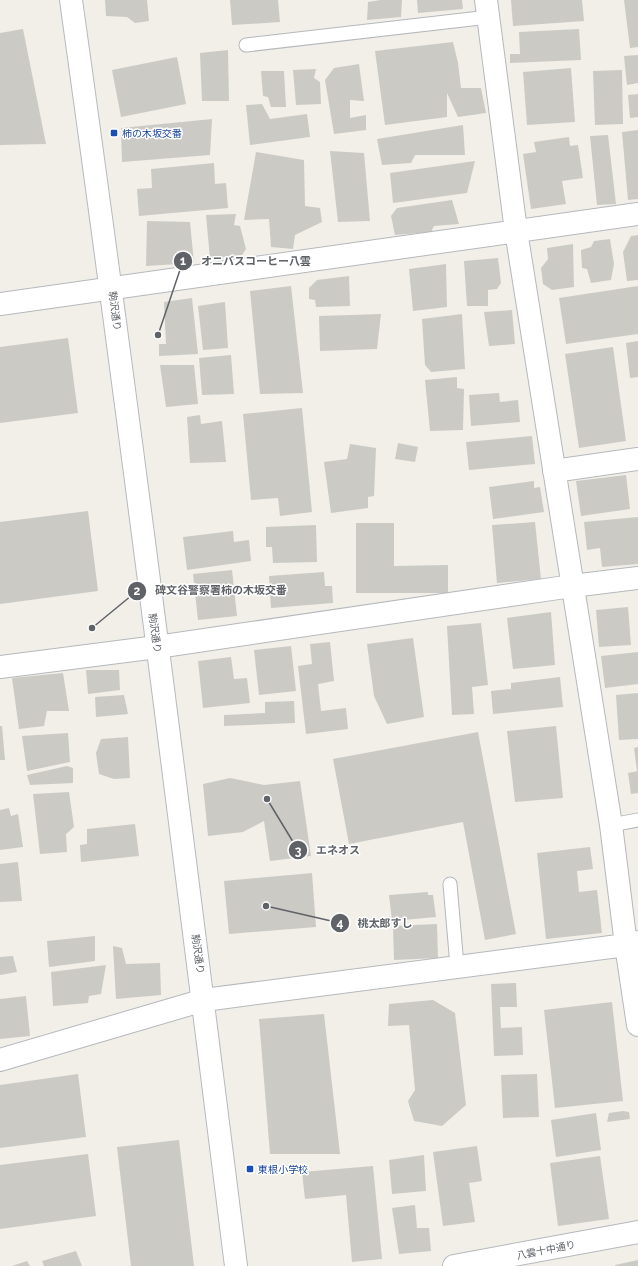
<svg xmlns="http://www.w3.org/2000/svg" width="638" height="1266" viewBox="0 0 638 1266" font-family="Raleway,'Noto Sans JP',sans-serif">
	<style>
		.building { fill: #cccac5 }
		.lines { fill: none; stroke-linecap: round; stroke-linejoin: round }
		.service-casing { stroke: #b5b8bc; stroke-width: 15 }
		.minor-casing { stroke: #b5b8bc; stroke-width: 24 }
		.secondary-casing { stroke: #b6babf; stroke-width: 24 }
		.service { stroke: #fff; stroke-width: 13 }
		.minor { stroke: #fff; stroke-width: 22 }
		.secondary { stroke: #fff; stroke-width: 22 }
		.transit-dot { fill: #1a4fb4; stroke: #fff; stroke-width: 1.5 }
		.labels { text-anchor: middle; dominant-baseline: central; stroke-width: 3; stroke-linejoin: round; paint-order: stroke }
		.transit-label { font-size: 10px; fill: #164399; stroke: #fff; text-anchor: start }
		.street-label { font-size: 10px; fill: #5f6368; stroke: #fff }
		.leader { fill: none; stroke: #5f6368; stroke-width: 1.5 }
		.callout-dot { fill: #5f6368; stroke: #fff; stroke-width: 1.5 }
		.mark-label { font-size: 12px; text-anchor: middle; font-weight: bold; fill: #fff }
		.callout-label { font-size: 11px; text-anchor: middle; font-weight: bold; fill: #5f6368; stroke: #fff; stroke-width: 3; stroke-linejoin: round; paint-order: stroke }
	</style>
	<rect width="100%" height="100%" fill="#f1efe8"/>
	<!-- building -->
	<path class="building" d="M105,0H147L149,21L135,23L127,17L106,16Z
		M230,0H278L280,22L232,25Z
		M381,0H402L401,17L367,20L368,2Z
		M417,0H462L463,9L418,13Z
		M511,0H582L584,21L513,26Z
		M624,0H638V47L630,48Z
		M23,29L46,144L0,145V33Z
		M579,29L581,60L510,63V54H520L519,32Z
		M453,42L458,63L461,88H481L486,113L458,117L447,93V117L385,125L375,51Z
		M228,50L229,101H202L200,53Z
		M638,55V83L627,85L624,56Z
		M177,57L186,104L121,117L112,70Z
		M359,64L364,101L350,100V118L366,115V130L334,134L325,80L334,68Z
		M571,68L575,122L527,125L523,72Z
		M316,69L314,78L320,82L321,104L296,105L293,70Z
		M622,70L623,124L595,125L593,71Z
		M261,71H284L286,107H271L268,97L263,96Z
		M638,94V117L630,118L628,95Z
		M262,104L270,119L307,114L310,137L250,145L246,105Z
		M212,119L210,155L122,162L121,128Z
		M463,125L465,155H415L411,163L382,165L377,139Z
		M638,130V199L628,200L622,132Z
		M608,135L616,204L597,205L590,136Z
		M569,137L570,146L578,145L583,178L562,181L566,204L531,209L523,154L536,152L534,142Z
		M330,151L364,153L370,221L338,222Z
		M256,152L304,160L305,206L320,208L322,222L295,235L293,249L271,247L269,219L244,220Z
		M475,161L467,193L393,203L390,173Z
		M214,163L215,184L226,183L228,208L139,216L137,189L152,188L151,169Z
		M452,200L459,224L434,226L431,232L395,235L391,216L397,208Z
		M236,214L234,225L240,226L246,249L242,255L210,259L206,215Z
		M147,221L190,222L194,263L146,266Z
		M638,235V280L627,281L623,252L631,236Z
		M610,239L614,264L611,280L591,283L587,269L582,268L581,250L591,247L594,241Z
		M573,244L574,287L552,290L543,284L541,268L548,259L547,248Z
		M498,258L501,283L497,289L488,290V306H467L464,261Z
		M446,264L447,307L413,311L409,269Z
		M349,276L350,306L316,307L315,300L309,299V288L317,280Z
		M291,286L303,393L260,394L250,291Z
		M638,286V334L566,344L559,298Z
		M192,298L198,354L159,356V344H166L164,302Z
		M225,302L228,348L203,350L198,306Z
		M512,310L515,344L489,346L484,312Z
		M381,314L377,349L320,351L319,316Z
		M462,314L465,369L431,372L425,365L422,319Z
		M68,338L78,413L0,423V347Z
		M638,341V377L630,378L626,343Z
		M613,347L626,441L579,448L565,354Z
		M231,355L234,394L202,395L199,358Z
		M160,365H194L198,404L166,407Z
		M457,377V388L464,389L463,430L430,431L425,380Z
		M499,393L500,402L518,400L520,422L471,426L469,395Z
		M302,408L312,512L280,516L278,498L251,500L243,414Z
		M200,415L201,424L222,421L226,462L190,463L187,417Z
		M532,436L535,464L469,470L466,442Z
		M398,443L418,447L415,462L395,459Z
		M350,444L376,448L374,496L368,497V508L331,513L324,462L347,459Z
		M626,475L630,509L581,516L576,481Z
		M534,481V488L540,487L544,512L493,519L489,487Z
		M88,511L98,591L0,604V522Z
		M638,517V564L602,567L600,548L587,550L584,522Z
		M535,522L541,579L497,583L492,525Z
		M356,523H394V566L448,565V593H356Z
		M316,525L317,562L273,563L272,547H266V527Z
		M233,531L234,542L249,540L251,561L187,570L183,537Z
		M232,570L237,616L198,620L193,574Z
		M324,572L325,586H332L333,603L271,608L269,576Z
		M628,607L631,645L599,647L596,610Z
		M551,612L555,665L513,669L507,618Z
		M481,623L488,685L472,687L474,714L452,715L447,626Z
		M413,638L424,717L387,724L374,696L367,644Z
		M330,642L334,681L318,684L321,711L346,708L348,729L306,734L298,666L312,664L310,644Z
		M291,646L296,691L259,695L254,650Z
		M638,652V684L605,688L601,656Z
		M231,657L234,679L247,678L250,703L203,708L198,661Z
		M86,670H119L120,690L88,694Z
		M63,673L69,711H47L44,726L19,729L12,678Z
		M560,677L563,707L493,714L491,691L511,689V683Z
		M638,693V739L619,740L616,695Z
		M124,695L128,714L96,717L95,697Z
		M294,701L295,723L224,726V715L265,713V702Z
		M0,726H2L5,760H0Z
		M556,726L563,798L515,802L507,731Z
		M478,732L516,934L485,940L463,822L349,844L333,759Z
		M68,733L70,762L27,771L22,736Z
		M128,737L130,778L114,779L99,774L96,753L101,739Z
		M638,747V771H637L634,748Z
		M67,766L73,768V783L30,785L27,775Z
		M638,771V793L631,794L628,773Z
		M230,778L264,785L300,781L311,856L270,861L264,821L243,832L208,836L203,784Z
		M69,792L74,827L66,834L67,852L40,854L33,794Z
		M9,808L11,816L18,814L23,847L0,850V810Z
		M135,824L139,856L81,862L80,845L87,844V829Z
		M590,847L593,869L577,871L579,892L597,890L602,933L546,939L537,853Z
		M18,862L22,901L0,902V864Z
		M312,873L316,927L229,934L224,881Z
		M428,892V895H433L436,917L392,921L389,895Z
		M437,924L438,958L394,960L393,926Z
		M95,936V961L49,967L47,941Z
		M113,946L122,948L126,964L160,963L161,995L116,999Z
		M13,956L17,972L0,975V957Z
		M106,965L101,994L89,996L88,1003L53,1006L51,972Z
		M516,983L517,1007H500L501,1028L522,1027L523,1055L494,1056L491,984Z
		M26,996L30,1036L0,1039V999Z
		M433,1000L455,1013L466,1105L442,1126L414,1121L408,1101L415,1090L409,1025L388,1026L389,1004Z
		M612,1002L623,1101L555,1108L544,1010Z
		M324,1014L340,1154H270L259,1019Z
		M78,1074L86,1137L0,1148V1085Z
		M537,1074L539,1117L503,1118L501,1075Z
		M623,1111L629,1112L630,1119L607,1122L609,1113Z
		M596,1113L601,1150L556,1157L551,1120Z
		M179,1140L194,1266H131L117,1147Z
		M477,1146L482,1181L469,1183L475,1222L443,1226L433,1152Z
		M88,1154L96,1216L0,1229V1165Z
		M424,1155L426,1191L392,1194L389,1160Z
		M600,1156L609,1219L558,1226L550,1163Z
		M373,1166L382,1259L352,1262L346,1195L305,1199L302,1172Z
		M415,1205L417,1228H429L431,1251L399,1254L392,1208Z
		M76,1251L82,1266H44L42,1261Z
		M638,1260V1266H615V1265Z
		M27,1261L30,1266H12Z"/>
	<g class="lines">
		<!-- service casing -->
		<g class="service-casing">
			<path id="service" d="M246,45L489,17
				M611,825L638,820
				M450,884L457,966"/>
		</g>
		<!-- minor casing -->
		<g class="minor-casing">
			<path id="minor" d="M486,0L516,231L611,825L626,945L638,1025
				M0,304L638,214
				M554,471L638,459
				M0,667L157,647L572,586L638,578
				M0,1060L204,1000L626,945L638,942
				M454,1266L638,1232"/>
		</g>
		<!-- secondary casing -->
		<g class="secondary-casing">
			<path id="secondary" d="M71,0C130,421 183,844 236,1266"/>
		</g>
		<!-- service -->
		<use href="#service" class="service"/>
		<!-- minor -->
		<use href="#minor" class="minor"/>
		<!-- secondary -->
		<use href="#secondary" class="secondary"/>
	</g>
	<!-- markers -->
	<g class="transit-dot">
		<rect x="110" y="129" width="8" height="8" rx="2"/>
		<rect x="246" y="1165" width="8" height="8" rx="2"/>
	</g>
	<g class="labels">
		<!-- transit labels -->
		<g class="transit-label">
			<text x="122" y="133">柿の木坂交番</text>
			<text x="258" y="1169">東根小学校</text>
		</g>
		<!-- street labels -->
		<g class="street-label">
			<text transform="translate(115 311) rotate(83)">駒沢通り</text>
			<text transform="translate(155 633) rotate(82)">駒沢通り</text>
			<text transform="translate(198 954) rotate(82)">駒沢通り</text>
			<text transform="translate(546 1250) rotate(-11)">八雲十中通り</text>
		</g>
	</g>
	<!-- callouts -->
	<path class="leader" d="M158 335L183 261M92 628L137 591M267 799L298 850M266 906L340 923"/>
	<g class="callout-dot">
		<circle cx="158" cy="335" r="4"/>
		<circle cx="92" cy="628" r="4"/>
		<circle cx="267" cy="799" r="4"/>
		<circle cx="266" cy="906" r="4"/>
		<circle cx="183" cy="261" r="10"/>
		<circle cx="137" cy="591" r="10"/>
		<circle cx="298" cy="850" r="10"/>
		<circle cx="340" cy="923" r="10"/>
	</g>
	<g class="mark-label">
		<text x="183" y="265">1</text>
		<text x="137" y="595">2</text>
		<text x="298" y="855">3</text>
		<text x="340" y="927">4</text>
	</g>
	<g class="callout-label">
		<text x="256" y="265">オニバスコーヒー八雲</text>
		<text x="221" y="594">碑文谷警察署柿の木坂交番</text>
		<text x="338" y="854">エネオス</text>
		<text x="385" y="927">桃太郎すし</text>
	</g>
</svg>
